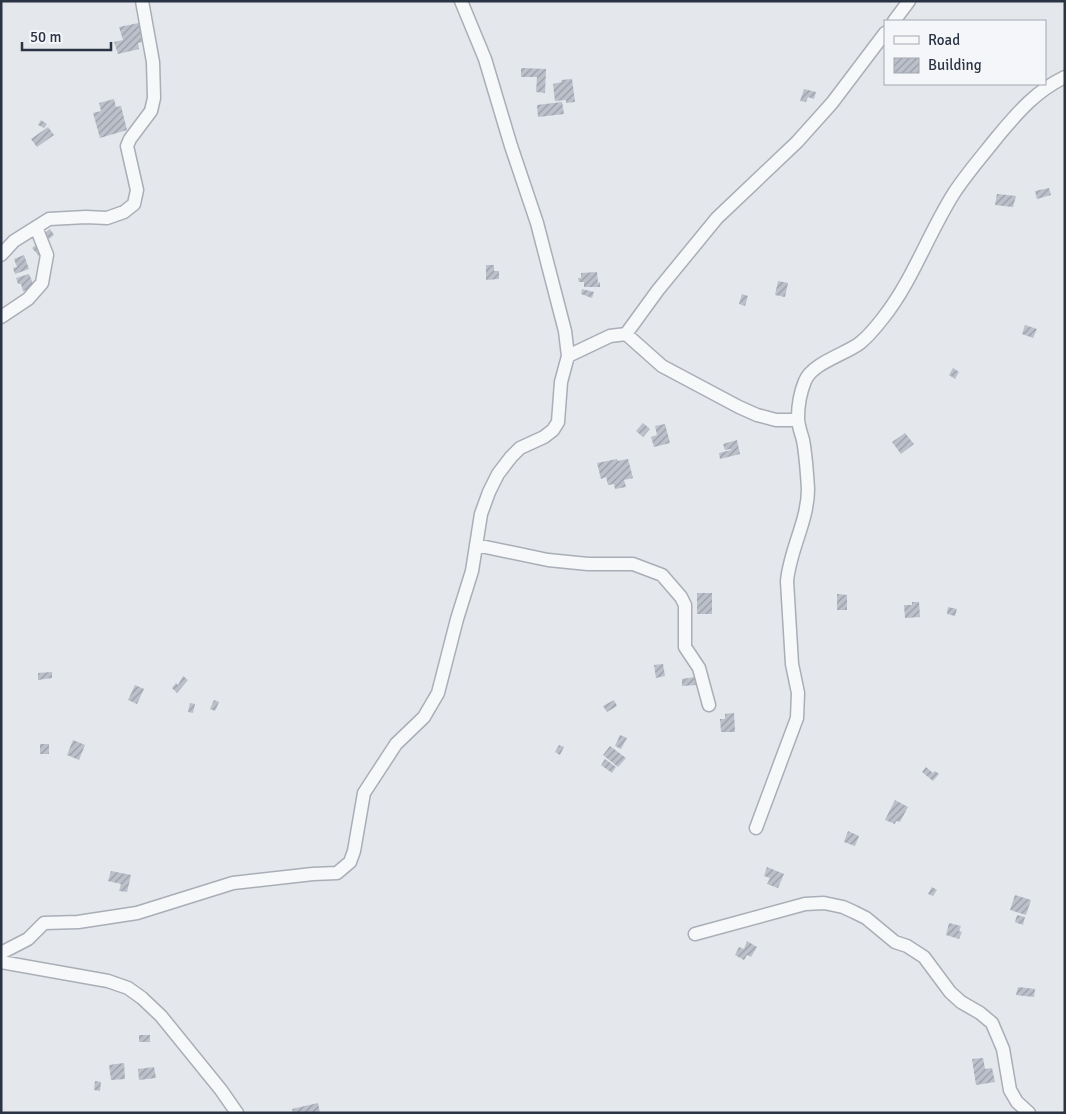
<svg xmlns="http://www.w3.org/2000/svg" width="1066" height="1114" viewBox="0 0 1066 1114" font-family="Signika,sans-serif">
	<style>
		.building { fill: url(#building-hatch) }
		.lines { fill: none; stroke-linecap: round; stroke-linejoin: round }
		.street-casing { stroke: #a9aeb7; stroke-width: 15 }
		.street { stroke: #f7f8fa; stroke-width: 12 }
	</style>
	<defs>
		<pattern id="building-hatch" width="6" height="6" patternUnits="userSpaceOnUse" patternTransform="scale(1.25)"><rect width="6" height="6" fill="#bbc0ca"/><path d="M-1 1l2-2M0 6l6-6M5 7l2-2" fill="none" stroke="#989da6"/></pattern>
	</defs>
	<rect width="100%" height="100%" fill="#e4e7ec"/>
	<!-- building -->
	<path class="building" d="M139,23L144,42L138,43L139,49L118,54L114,42L123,40L119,27Z
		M521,68L546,69L545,93L536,92L537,77H521Z
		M572,79L575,102L566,103V100L555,101L553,84L562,82L561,80Z
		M804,89L816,92L814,99L808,97L806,102L800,101Z
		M114,99L116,107L121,106L127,130L100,138L93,113L101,111L99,103Z
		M562,102L564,114L538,117L537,105Z
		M41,120L47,124L44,128L38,125Z
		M48,127L54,135L37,147L31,139Z
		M1049,188L1051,195L1037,199L1035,191Z
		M997,194L1016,196L1013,207L995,205Z
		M50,229L54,235L49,239L45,233Z
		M37,244L44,252L39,256L32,248Z
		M24,255L29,269L15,274L13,268L17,267L14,259Z
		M486,265H494V271H499V279L486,280Z
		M597,272L598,283L600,282V287H584V282H579L578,278H581V273Z
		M29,274L35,288L23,291L21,284H18L16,278Z
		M778,281L788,283L785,297L775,295Z
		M582,289L594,292L592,298L581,294Z
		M742,294L748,296L745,306L739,304Z
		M1025,325L1037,329L1033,338L1022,334Z
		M953,368L959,372L955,379L949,375Z
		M643,423L650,429L643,437L636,431Z
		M665,424L670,443L654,447L651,437L657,435L655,426Z
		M905,433L914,444L901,454L892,442Z
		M737,440L740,454L720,459L719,453L731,450L730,449L725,450L723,444Z
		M617,459L618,461L628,459L633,478L624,480L626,487L615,489L614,484L608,485L606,477L601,479L597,463Z
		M697,593H712V614H697Z
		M837,594L847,595V610H837Z
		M912,602H919L920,617L905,618L904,605H912Z
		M948,607L957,609L955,616L947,614Z
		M663,664L665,676L656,678L654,665Z
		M52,672V678L38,680V673Z
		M183,676L188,680L177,693L172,688L176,683L178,685Z
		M695,677L696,685L682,686V679Z
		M135,685L144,689L137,704L128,700Z
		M214,700L219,702L215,711L210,709Z
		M614,700L617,706L607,712L603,706Z
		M190,703L195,704L193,713L188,712Z
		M734,713L735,732H721L720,719H725V714Z
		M620,735L627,738L621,749L615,746Z
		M73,740L85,745L79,760L67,755Z
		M40,744H49V754H40Z
		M559,745L564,747L560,755L555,752Z
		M610,746L626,758L618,767L603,755Z
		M605,759L616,767L612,773L601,765Z
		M926,767L933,773L935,771L939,774L933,781L922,772Z
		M895,800L908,807L900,822L896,821L895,824L885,820Z
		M848,831L859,836L855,846L844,842Z
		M767,867L784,874L778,888L767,884L770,878L764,876Z
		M111,871L131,875L127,892L119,891L121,884L108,881Z
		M932,887L937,890L933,896L928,894Z
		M1015,895L1031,900L1026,915L1010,910Z
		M1017,915L1025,917L1023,925L1015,922Z
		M949,923L961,926L959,931L962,932L959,939L946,935Z
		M747,941L757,947L751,957L747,955L744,960L735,955L739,947L744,949Z
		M1018,987L1035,989L1034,997L1016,995Z
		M139,1035H150V1042H139Z
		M983,1058L985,1069L992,1068L995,1082L976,1085L972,1059Z
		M124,1063L125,1079L111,1080L109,1065Z
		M154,1067L156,1078L139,1080L138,1069Z
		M95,1081L101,1082L100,1091L94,1090Z
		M318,1103L320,1113H293L292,1109Z"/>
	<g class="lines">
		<!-- street casing -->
		<g class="street-casing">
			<path id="street" d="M894,21L909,1
				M1,255L14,241L49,219L86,217L107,218L124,212L134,204L137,190L127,146L130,139L151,111L154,98L153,62L142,1
				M1,317L28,299L42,283L47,255L36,227
				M626,334L658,290L717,218L797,142L832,103L885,33
				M568,356L610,336L626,334L662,366L739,407L757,415L776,420H798
				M476,545L548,560L588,564H633L662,575L681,597L685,605V647L699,668L709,705
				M756,828L797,718L798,693L792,664L787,581C790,549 808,521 808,489C807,473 806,456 803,440C801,433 798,425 798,418C798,405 800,393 805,381C812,363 846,354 860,343C869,336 876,327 883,318C913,280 928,234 954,193C967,173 983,155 998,136C1018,112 1036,91 1065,77
				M695,934L805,904L824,903L843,907L854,912L866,918L895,942L907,946L924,957L950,992L961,1002L980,1013L992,1023L1003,1049L1010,1090L1017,1102L1029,1113
				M1,953L28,939L44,923L78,922L137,913L233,883L313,874L337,873L350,862L354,851L364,793L396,744L424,717L438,693L457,619L472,571L481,514L489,492L498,474L511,457L520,448L544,437L553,430L558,422L561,382L568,356L565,331L537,223L511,146L485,59L461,1
				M1,962L108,981L128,988L142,998L161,1016L221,1090L237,1113"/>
		</g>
		<!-- street -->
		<use href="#street" class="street"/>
	</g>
	<!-- border -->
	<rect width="1066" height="1114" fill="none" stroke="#2b3445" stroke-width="5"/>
	<!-- legend -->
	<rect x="884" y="20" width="162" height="65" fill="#f4f6f9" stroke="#a4a8b1"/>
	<rect x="894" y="36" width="25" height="8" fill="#f7f8fa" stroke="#a4a8b1"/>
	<text x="928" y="45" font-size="15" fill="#2b3445">Road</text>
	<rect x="894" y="58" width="25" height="15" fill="url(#building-hatch)" stroke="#a4a8b1"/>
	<text x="928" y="70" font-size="15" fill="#2b3445">Building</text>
	<!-- scale -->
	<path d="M22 42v8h89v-8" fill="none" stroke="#2b3445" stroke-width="2.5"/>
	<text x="30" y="42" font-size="15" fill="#2b3445" stroke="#f4f6f9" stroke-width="4" paint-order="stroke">50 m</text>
</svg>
